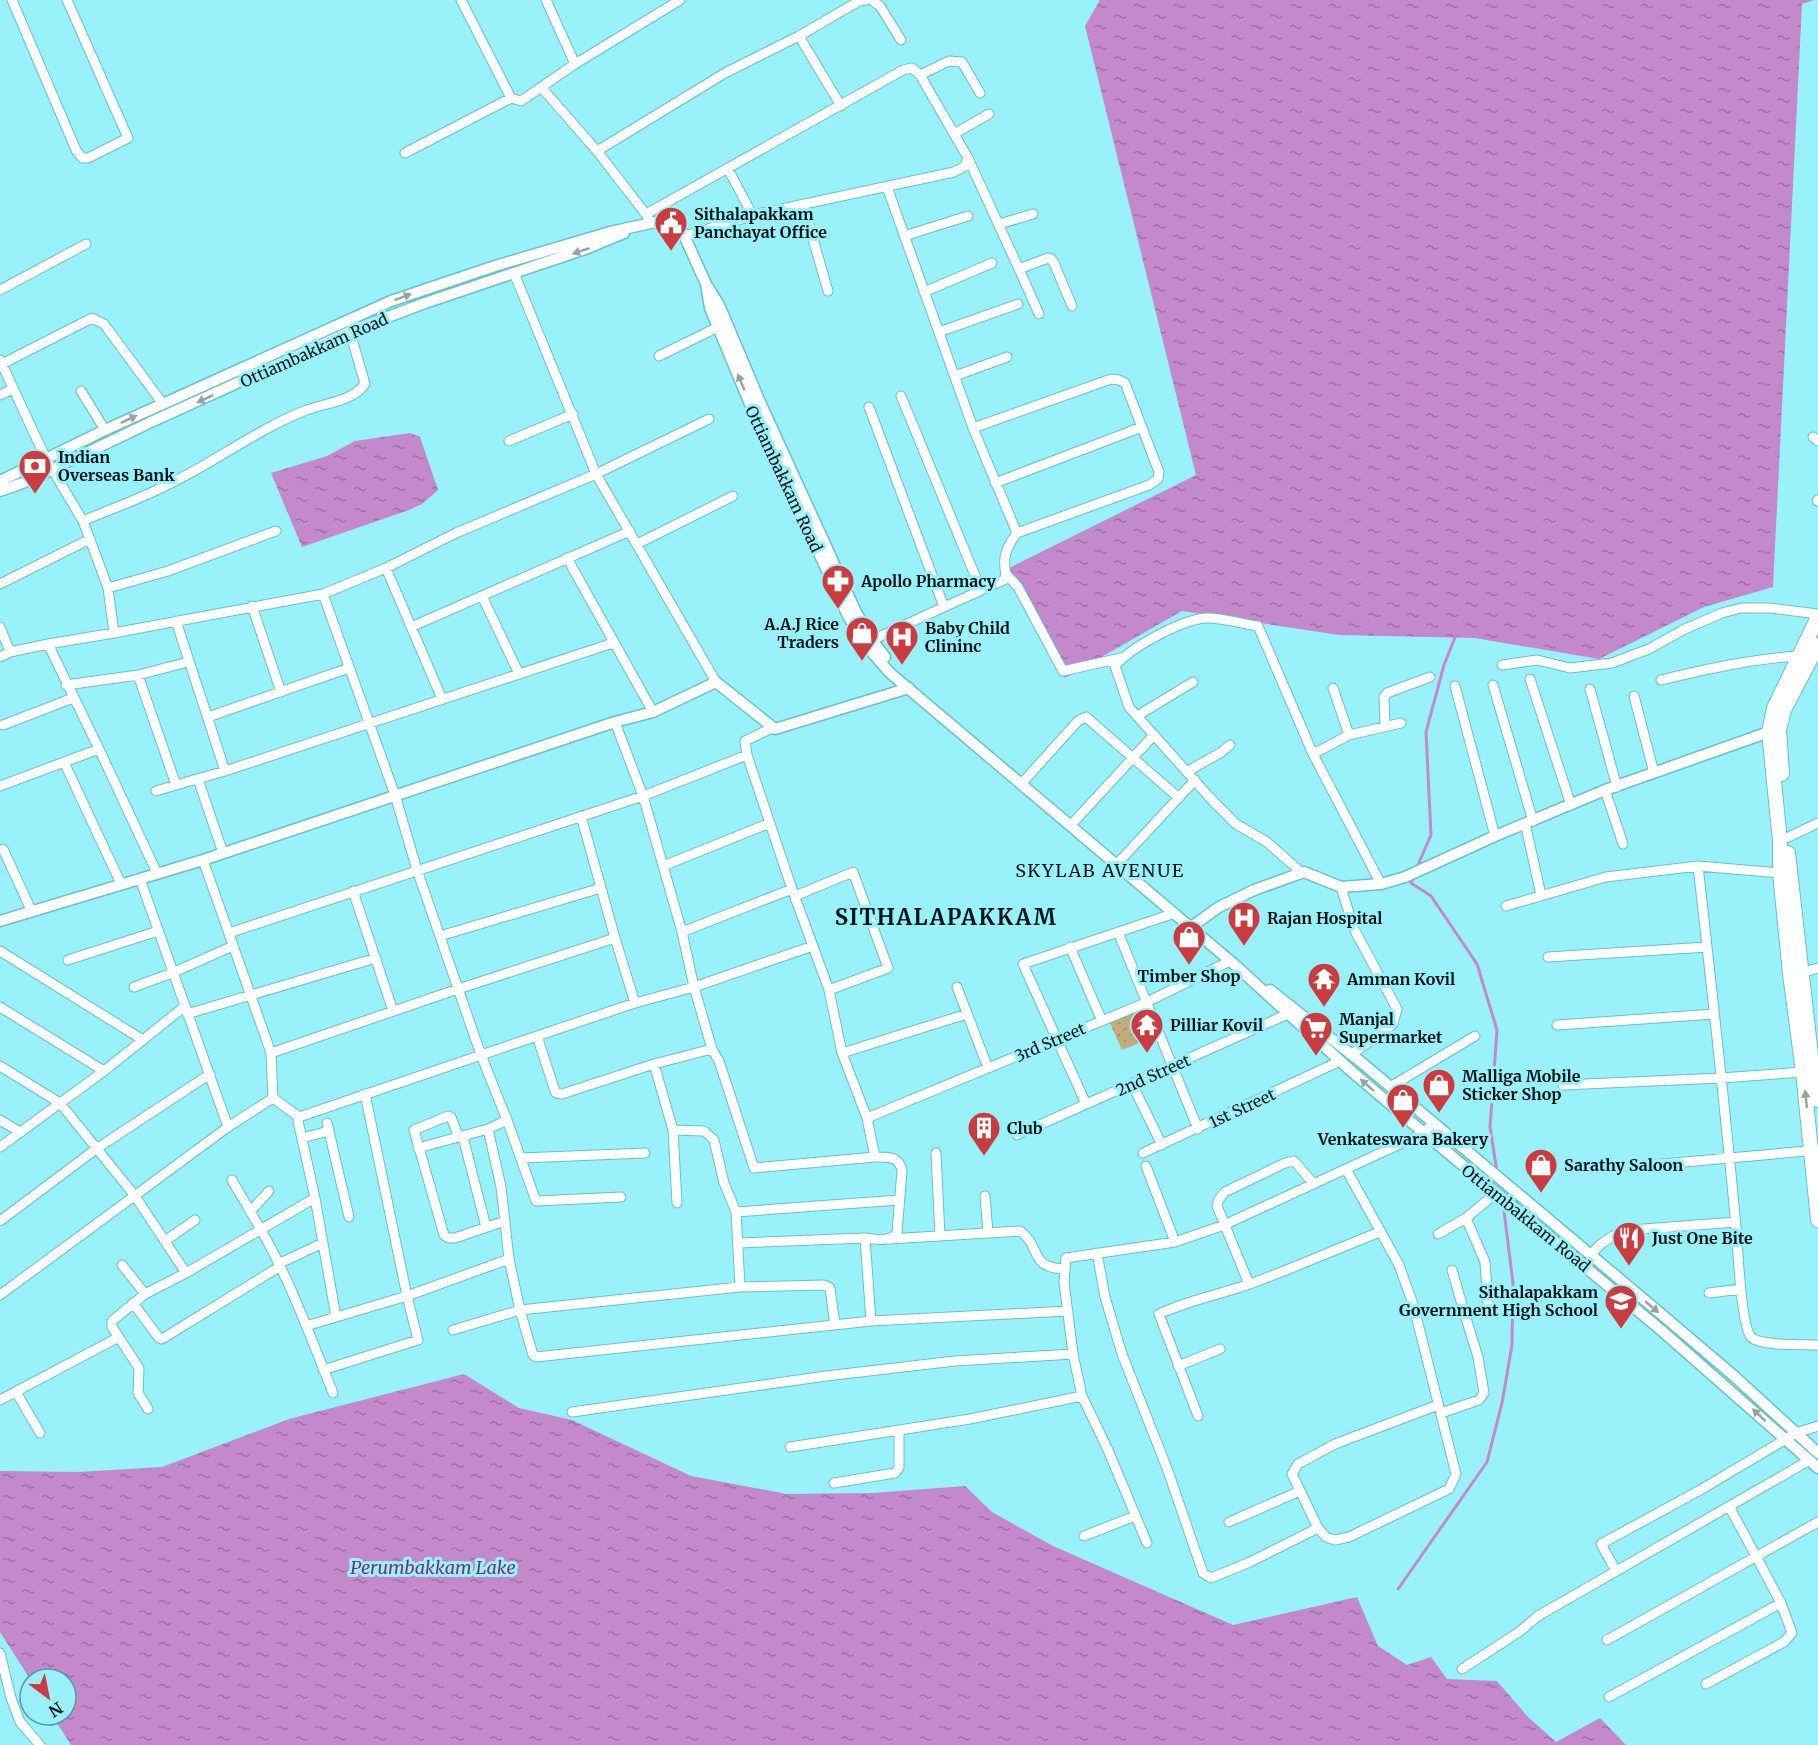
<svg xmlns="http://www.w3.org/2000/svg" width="1818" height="1745" viewBox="0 0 1818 1745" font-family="Merriweather,serif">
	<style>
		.park { fill: url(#park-dots) }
		.water { fill: url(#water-ripples) }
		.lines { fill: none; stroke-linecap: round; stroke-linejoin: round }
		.stream { stroke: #c489ca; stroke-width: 3 }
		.minor-casing { stroke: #69c1c9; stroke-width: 11 }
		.tertiary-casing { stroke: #69c1c9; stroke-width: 13 }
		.primary-casing { stroke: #69c1c9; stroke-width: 16 }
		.minor { stroke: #fff; stroke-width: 9 }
		.tertiary { stroke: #fff; stroke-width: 10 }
		.primary { stroke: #fff; stroke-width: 14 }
		.oneway { fill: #99a2a3 }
		.labels { text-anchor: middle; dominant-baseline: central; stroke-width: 6; stroke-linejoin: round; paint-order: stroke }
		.poi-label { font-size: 16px; font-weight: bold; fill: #001619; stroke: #99f1fa; text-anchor: start }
		.street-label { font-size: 16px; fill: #001619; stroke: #99f1fa }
		.neighbourhood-label { font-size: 18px; letter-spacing: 1.5px; fill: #001619; stroke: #99f1fa }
		.water-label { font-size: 18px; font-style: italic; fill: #76307e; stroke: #99f1fa }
		.district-label { font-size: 22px; font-weight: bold; letter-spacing: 1.5px; fill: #001619; stroke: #99f1fa }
	</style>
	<defs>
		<pattern id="park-dots" width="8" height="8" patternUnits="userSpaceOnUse" patternTransform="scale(1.5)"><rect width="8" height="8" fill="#c3ab7b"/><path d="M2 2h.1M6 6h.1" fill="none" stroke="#a6926a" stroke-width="1.8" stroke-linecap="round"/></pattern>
		<pattern id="water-ripples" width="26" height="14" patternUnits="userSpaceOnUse" patternTransform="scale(1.5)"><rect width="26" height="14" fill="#c489ca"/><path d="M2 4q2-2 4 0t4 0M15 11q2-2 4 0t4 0" fill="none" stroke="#9d6fa3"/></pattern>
	</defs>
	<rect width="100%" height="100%" fill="#99f1fa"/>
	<!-- park -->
	<path class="park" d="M1146,1006L1156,1036L1122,1050L1109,1021Z"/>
	<!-- water -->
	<path class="water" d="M1100,0H1814L1802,4L1773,587L1704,607L1599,659L1475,638L1339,635L1182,611L1065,678L1009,568L1196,475L1085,26Z
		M410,433L420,437L438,490L422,504L409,510L302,547L271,473L327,456L355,441Z
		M464,1374L519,1408L572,1420L691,1476L787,1494L873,1493L965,1486L992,1512L1053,1546L1233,1625L1357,1597L1378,1646L1407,1665L1431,1657L1447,1679L1497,1681L1527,1716L1556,1742L1600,1718L1626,1745H71L52,1715H66V1679H30L0,1632V1471L78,1472L162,1467L289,1419Z"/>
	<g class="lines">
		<!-- stream -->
		<path class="stream" d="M1417,867L1431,835L1426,732L1444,665L1456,635
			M1414,876L1411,883L1431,896L1477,964L1497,1030L1490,1127L1497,1172
			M1398,1589L1487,1462L1502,1403L1512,1345L1513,1283L1503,1203"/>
		<!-- minor casing -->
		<g class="minor-casing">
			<path id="minor" d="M12,0L76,150L82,158H88L128,138L67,0
				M461,0L511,98L521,101L575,64L680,0
				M546,0L575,64
				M871,0L880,6L901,40
				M799,36L841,106
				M920,75L949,61L962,62L980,93
				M541,87L597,151L648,217
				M954,134L989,114
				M597,151L725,73L799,36L859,1L866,0
				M405,153L511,98
				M728,169L753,216
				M887,187L973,428L1017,533L1149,485L1158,479L1159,472L1125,383L1119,380L1111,379L973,428
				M803,204L828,291
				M646,214L903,70L912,68L920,75L968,158L1019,269
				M999,224L1033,214
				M684,236L762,213L954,172L965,166L968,158
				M904,236L968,216
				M514,273L596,474L716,682
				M0,290L86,244
				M924,292L992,263
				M1039,314L1019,269L1048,258L1051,259L1054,263L1072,306
				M939,332L1018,304
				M659,356L718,327
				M0,360L46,459L83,521L108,588L114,633
				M2,364L92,318L104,324L163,404
				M955,376L1007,357
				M81,391L105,430
				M0,395L13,389
				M901,396L981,590
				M869,407L944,607L1004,580L1006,574C1002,557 1007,546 1017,533
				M1813,437L1818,441
				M509,441L573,414
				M995,483L1142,427
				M1817,501L1818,500
				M83,521C111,509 140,499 167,485C214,463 256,430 304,411C324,403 352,402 365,384L350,332
				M637,544L733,496
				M567,558L653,712
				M386,568L442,699
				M1006,574L1018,587L1063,671L1121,658
				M0,584L90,539
				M108,588L168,571L276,531
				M323,594L395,795L417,870L481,1055L507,1120L488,1129L501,1187L509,1259L520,1310L533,1355L536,1357L871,1321L1068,1311
				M482,596L519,674
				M252,606L281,692
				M176,621L225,771
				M0,627L10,652
				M411,627L630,531
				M872,640L944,607
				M0,657L10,652L48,644L114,633L323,594L386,568L456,533L596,474L709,419
				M1502,665L1537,660L1570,668L1612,663L1649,649L1685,629L1722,613L1741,608H1770L1818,614
				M138,675L188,662
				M1530,679L1571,805
				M1661,680C1707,669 1751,659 1798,656
				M66,685L138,675L176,785L225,771L613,643
				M1493,685L1533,821
				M1455,686L1495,836
				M1333,688L1349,735
				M1590,689L1617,787
				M1634,696L1654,773
				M1137,716L1193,682
				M208,717L349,668
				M615,722L643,796L682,932L694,987L712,1049L719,1061L754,1168L875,1157L867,1118L842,1053L829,990L792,889L747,755L745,741L772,728
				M3,725L73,698
				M1385,725L1384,697L1387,693L1430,677
				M99,749L157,873
				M1313,754L1349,735L1401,723
				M64,762L121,884
				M1188,771L1220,753L1230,745
				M198,779L223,853
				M1022,783L1078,721L1086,717L1179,798
				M0,786L99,749L48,644
				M1605,790L1623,844
				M156,791L176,785
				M581,816L615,938L635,1003
				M1525,823L1541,895
				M1071,825L1154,735
				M1780,841L1818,823
				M3,849L32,912
				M203,860L271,1053L273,1098
				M1117,864L1195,780
				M663,866L770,823
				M1698,866C1712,990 1726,1114 1737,1238C1738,1256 1742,1327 1751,1337C1761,1347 1803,1344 1818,1345
				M1302,873L1267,842L1236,824L1211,799L1129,707L1115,666C1131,647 1181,620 1206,618C1220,617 1243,624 1258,626L1313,754L1381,884
				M140,879L228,1127
				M1341,887L1354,929L1397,1009L1393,1024L1352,1054
				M353,891L393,1011
				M795,896L853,872L888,968L829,990
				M1506,906L1606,877L1698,866L1780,873
				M682,932L792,889
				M1118,932L1198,1129
				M229,933L643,796L747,755
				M440,936L601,888
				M1070,947L1102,1021
				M0,951L143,1040
				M1548,957L1707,947
				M68,960L158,931
				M1801,973L1818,968
				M134,987L172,973L233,946
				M957,987L988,1068
				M0,1007L104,1071
				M187,1014L376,958
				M1557,1025L1714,1014
				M537,1036L554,1088L556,1093L562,1094L654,1064L712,1049
				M271,1053L458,989L615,938
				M842,1053L967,1014
				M654,1064L673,1130L704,1131L714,1140L724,1183L736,1212L740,1287
				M0,1066L60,1103L135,1196L186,1273
				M1132,1084L1162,1145
				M1563,1085L1721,1078L1803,1072
				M1390,1087L1475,1036
				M273,1098L299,1117L298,1121L315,1198L336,1317
				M1086,1104L1023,964L1175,913
				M299,1117L537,1036L635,1003L694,987L813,946
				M867,1118L1145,1003L1230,961
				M0,1120L20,1132
				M507,1120L536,1201L621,1197
				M327,1123L349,1217
				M673,1130L677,1203
				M1017,1135L1288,1014
				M463,1137L486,1227
				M302,1138L329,1131
				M459,1138L451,1117L448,1116L414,1130L444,1235L448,1238H455L505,1221
				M0,1147L104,1071L184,1007
				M418,1148L488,1129
				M936,1153L940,1236
				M1143,1153L1340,1061
				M522,1158L645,1153
				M1146,1166L1175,1242
				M1629,1167L1818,1150
				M1346,1169L1399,1265L1413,1304L1456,1474L1449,1489L1349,1537L1335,1540L1326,1537L1318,1528L1292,1474L1298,1464L1335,1444L1438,1405
				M232,1180C241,1196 251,1212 260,1228C290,1280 311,1338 333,1393
				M985,1196L988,1233
				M250,1212L269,1191
				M736,1212L899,1200
				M0,1221L96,1149L210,1074
				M1438,1234L1466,1218L1495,1194
				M865,1238C876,1239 891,1243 897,1232L902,1171C899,1156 889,1157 875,1157
				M889,1239L1020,1231C1042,1246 1028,1268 1065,1269
				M165,1241L195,1220
				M738,1243L865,1238L871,1321
				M1097,1253L1105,1297L1122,1354L1168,1471L1203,1573L1211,1578L1250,1562L1318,1528
				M1590,1255L1601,1244L1613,1236L1631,1230L1736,1222
				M278,1264L323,1243
				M122,1265L145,1294
				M1452,1270L1465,1315
				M1249,1284L1217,1206L1219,1199L1225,1192L1285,1163L1294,1161L1313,1183
				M1709,1293L1741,1289
				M0,1295L228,1127L273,1098
				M133,1303L159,1338L162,1339L279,1267
				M306,1326L407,1296L509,1259
				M453,1330L520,1310L740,1287L824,1285L830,1288L835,1325
				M1178,1366L1220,1349
				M323,1370L418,1340L407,1296L365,1094
				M16,1392L40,1433
				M0,1400L119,1337
				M148,1409L138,1393L139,1368L112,1327V1321L145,1294L186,1273L315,1198
				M572,1412L826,1376L955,1361L1073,1354
				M1441,1413L1479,1400L1484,1393L1478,1357L1465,1315L1485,1310L1488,1305L1485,1262L1466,1218
				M1198,1416L1159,1314C1187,1301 1217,1295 1247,1285C1292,1269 1336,1249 1380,1232
				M790,1447L970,1419L1082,1396
				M834,1483L895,1473L899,1468V1430
				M1229,1522L1300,1491
				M1084,1536L1135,1516
				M1147,1543L1108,1450L1082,1396L1073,1354L1064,1282L1066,1258L1175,1242L1224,1225L1424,1133L1433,1123
				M1616,1571L1601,1544L1702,1489L1796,1433L1818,1426
				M1607,1640L1818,1522
				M0,1653L11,1698L20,1722L40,1745
				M1462,1669L1519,1632L1538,1616L1808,1461
				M1706,1684L1784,1642L1792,1633L1781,1603L1729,1506
				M1609,1697L1781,1603"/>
		</g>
		<!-- tertiary casing -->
		<g class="tertiary-casing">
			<path id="tertiary" d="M706,284L710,308L750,404L848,616L863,642L890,673L1235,965L1350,1070L1424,1133L1661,1330L1818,1468
				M0,481L105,430L391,301L495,266L610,232L660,221L669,222L677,226L683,233L706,284L719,305L760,402L856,612L872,640L885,657
				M0,491L28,481L151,422L356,329L425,303L588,248L624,233
				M0,921L203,860L615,722L653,712L716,682L775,729L909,688
				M1191,927L1219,907L1254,890L1304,872L1341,887L1381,884L1405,877L1495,836L1605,790L1769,732
				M1270,990L1361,1062L1660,1313L1734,1376L1818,1453"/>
		</g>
		<!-- primary casing -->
		<g class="primary-casing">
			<path id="primary" d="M1818,617L1774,708L1769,732L1780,841V873L1790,974L1803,1072L1818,1220
				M1782,774L1779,730L1784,710L1818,645
				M1788,853L1812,1064L1818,1100"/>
		</g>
		<!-- minor -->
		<use href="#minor" class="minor"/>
		<!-- tertiary -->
		<use href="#tertiary" class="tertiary"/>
		<!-- primary -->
		<use href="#primary" class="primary"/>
	</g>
	<!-- one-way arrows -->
	<defs><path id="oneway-solid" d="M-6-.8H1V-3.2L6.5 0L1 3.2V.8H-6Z" transform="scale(1.5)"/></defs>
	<g class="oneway">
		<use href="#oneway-solid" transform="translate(581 251) rotate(161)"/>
		<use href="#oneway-solid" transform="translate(403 297) rotate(-20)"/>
		<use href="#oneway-solid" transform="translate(741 382) rotate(-113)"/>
		<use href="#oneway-solid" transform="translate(205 399) rotate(155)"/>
		<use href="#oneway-solid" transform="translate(129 419) rotate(-25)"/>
		<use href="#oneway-solid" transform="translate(1367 1085) rotate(-139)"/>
		<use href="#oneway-solid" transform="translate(1806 1099) rotate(-96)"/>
		<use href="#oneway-solid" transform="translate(1652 1307) rotate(40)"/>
		<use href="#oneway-solid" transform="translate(1759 1415) rotate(-137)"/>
	</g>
	<!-- icons -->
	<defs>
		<g id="civic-pin" transform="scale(1.725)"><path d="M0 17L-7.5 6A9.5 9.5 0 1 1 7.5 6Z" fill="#cb3c40" stroke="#99f1fa"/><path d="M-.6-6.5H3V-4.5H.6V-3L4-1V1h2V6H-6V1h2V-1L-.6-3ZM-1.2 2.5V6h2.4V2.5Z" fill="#fff"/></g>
		<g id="bank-pin" transform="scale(1.725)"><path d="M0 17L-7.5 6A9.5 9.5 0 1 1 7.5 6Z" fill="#cb3c40" stroke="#99f1fa"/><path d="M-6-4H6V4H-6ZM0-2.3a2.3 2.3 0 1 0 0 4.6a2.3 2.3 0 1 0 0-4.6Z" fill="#fff"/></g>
		<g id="pharmacy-pin" transform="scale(1.725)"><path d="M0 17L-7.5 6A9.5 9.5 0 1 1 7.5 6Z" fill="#cb3c40" stroke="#99f1fa"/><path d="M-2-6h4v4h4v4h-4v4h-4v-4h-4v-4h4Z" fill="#fff"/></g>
		<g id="shop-pin" transform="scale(1.725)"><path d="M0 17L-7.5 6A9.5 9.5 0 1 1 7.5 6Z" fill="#cb3c40" stroke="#99f1fa"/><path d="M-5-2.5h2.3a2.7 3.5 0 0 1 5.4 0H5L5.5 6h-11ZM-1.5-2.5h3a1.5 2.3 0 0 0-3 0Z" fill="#fff"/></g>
		<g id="hospital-pin" transform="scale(1.725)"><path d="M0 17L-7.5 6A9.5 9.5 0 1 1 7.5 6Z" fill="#cb3c40" stroke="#99f1fa"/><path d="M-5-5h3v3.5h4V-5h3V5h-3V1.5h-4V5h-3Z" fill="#fff"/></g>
		<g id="temple-pin" transform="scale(1.725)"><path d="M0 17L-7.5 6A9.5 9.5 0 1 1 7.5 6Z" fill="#cb3c40" stroke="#99f1fa"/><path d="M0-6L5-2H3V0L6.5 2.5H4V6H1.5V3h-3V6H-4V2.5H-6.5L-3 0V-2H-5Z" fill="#fff"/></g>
		<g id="supermarket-pin" transform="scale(1.725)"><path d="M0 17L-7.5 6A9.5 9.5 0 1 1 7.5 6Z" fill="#cb3c40" stroke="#99f1fa"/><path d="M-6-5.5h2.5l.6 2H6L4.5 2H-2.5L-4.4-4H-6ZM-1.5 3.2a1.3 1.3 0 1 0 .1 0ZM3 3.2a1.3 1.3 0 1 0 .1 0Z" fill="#fff"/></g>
		<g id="building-pin" transform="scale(1.725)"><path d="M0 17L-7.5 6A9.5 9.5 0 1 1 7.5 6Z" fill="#cb3c40" stroke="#99f1fa"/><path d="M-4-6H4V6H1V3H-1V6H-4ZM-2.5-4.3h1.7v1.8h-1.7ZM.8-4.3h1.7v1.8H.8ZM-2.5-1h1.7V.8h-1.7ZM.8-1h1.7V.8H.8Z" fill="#fff"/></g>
		<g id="restaurant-pin" transform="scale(1.725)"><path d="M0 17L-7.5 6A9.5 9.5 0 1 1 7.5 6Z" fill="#cb3c40" stroke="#99f1fa"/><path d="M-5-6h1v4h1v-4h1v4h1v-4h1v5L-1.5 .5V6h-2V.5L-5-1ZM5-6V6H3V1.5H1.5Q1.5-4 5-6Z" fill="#fff"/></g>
		<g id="school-pin" transform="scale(1.725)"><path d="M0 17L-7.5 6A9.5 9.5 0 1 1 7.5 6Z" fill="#cb3c40" stroke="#99f1fa"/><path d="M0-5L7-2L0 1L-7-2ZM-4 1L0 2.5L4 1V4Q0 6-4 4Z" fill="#fff"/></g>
	</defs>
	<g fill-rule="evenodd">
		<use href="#civic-pin" x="671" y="223"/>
		<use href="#bank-pin" x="35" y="466"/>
		<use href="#pharmacy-pin" x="838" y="581"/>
		<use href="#shop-pin" x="862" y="633"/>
		<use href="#hospital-pin" x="902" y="637"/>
		<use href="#hospital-pin" x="1244" y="918"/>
		<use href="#shop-pin" x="1189" y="937"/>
		<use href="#temple-pin" x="1324" y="979"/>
		<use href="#temple-pin" x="1147" y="1025"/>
		<use href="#supermarket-pin" x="1316" y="1028"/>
		<use href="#shop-pin" x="1439" y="1085"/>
		<use href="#shop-pin" x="1403" y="1100"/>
		<use href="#building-pin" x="984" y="1128"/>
		<use href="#shop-pin" x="1541" y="1165"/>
		<use href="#restaurant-pin" x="1629" y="1238"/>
		<use href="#school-pin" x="1621" y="1301"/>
	</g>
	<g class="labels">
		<!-- poi labels -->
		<g class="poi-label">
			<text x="694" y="214">Sithalapakkam<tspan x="694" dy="18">Panchayat Office</tspan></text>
			<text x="58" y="457">Indian<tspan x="58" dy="18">Overseas Bank</tspan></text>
			<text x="861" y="581">Apollo Pharmacy</text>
			<text x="839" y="624" text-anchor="end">A.A.J Rice<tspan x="839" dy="18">Traders</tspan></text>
			<text x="925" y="628">Baby Child<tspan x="925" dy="18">Clininc</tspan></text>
			<text x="1267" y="918">Rajan Hospital</text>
			<text x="1189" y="976" text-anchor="middle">Timber Shop</text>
			<text x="1347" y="979">Amman Kovil</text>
			<text x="1339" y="1019">Manjal<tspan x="1339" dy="18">Supermarket</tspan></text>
			<text x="1170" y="1025">Pilliar Kovil</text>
			<text x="1462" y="1076">Malliga Mobile<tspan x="1462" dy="18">Sticker Shop</tspan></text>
			<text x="1007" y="1128">Club</text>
			<text x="1403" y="1139" text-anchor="middle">Venkateswara Bakery</text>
			<text x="1564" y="1165">Sarathy Saloon</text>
			<text x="1652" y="1238">Just One Bite</text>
			<text x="1598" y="1292" text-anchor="end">Sithalapakkam<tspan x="1598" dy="18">Government High School</tspan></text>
		</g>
		<!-- street labels -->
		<g class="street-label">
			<text transform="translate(314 350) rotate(-24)">Ottiambakkam Road</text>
			<text transform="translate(784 479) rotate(65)">Ottiambakkam Road</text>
			<text transform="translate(1050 1042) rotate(-23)">3rd Street</text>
			<text transform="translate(1153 1075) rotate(-24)">2nd Street</text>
			<text transform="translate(1242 1108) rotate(-25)">1st Street</text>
			<text transform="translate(1526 1218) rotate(39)">Ottiambakkam Road</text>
		</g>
		<!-- neighbourhood labels -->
		<g class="neighbourhood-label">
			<text x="1100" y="870">SKYLAB AVENUE</text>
		</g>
		<!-- water labels -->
		<g class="water-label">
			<text x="433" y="1567">Perumbakkam Lake</text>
		</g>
		<!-- district labels -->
		<g class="district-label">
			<text x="946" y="917">SITHALAPAKKAM</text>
		</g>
	</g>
	<!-- north arrow -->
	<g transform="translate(48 1697) rotate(148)"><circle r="28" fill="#99f1fa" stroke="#5c99a0" stroke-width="1.5"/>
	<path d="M0-4.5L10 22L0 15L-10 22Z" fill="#cb3c40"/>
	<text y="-9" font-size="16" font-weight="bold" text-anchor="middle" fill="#001619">N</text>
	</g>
</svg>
